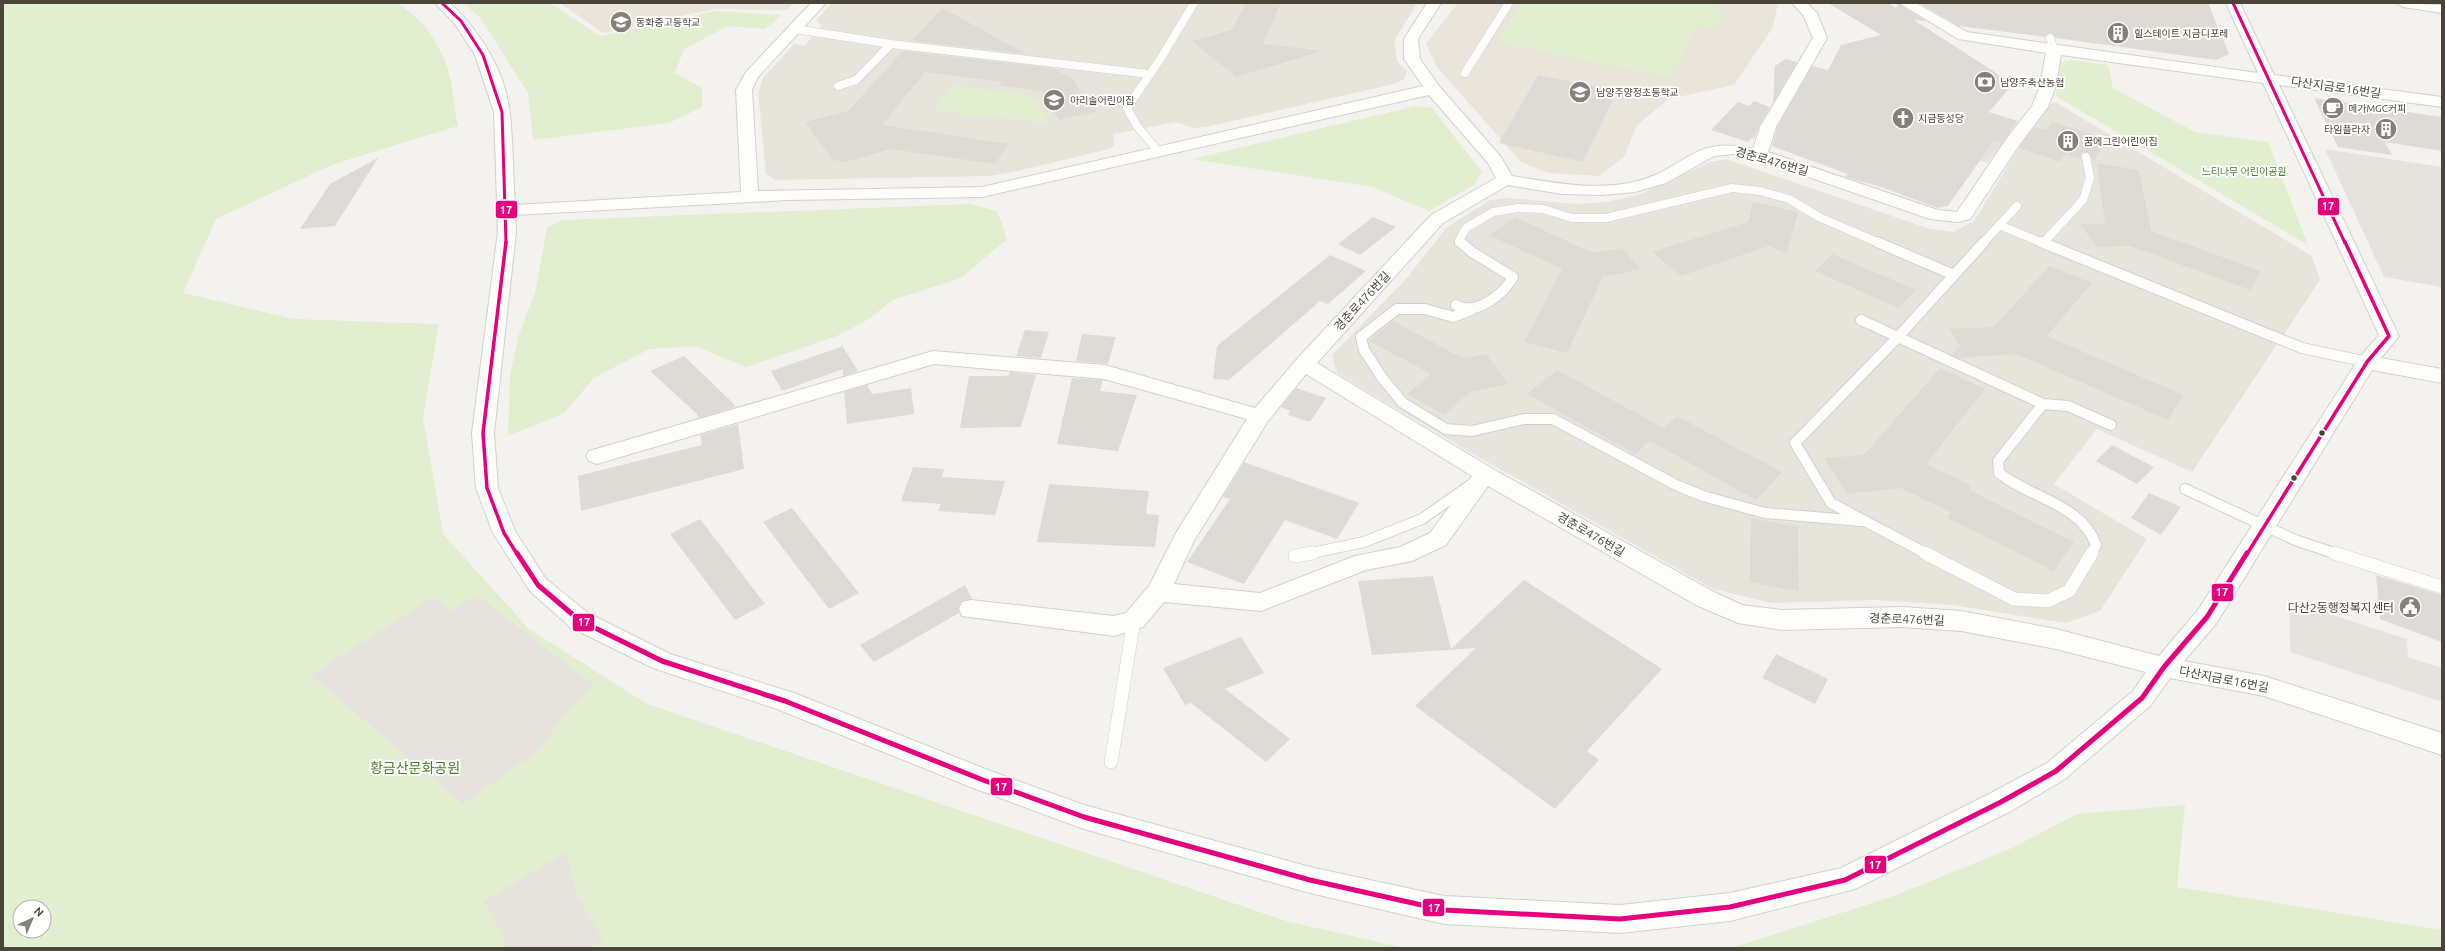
<svg xmlns="http://www.w3.org/2000/svg" width="2445" height="951" viewBox="0 0 2445 951" font-family="Ubuntu,'Noto Sans KR',sans-serif">
	<style>
		.residential { fill: #e7e4dc }
		.education { fill: #eae5da }
		.green { fill: #e1eecf; fill-rule: evenodd }
		.parking { fill: #e6e3df }
		.building { fill: #dedbd6 }
		.lines { fill: none; stroke-linecap: round; stroke-linejoin: round }
		.lane-far2-casing { stroke: #d2d0cb; stroke-width: 9 }
		.lane-far1-casing { stroke: #d2d0cb; stroke-width: 12 }
		.lane-casing { stroke: #d2d0cb; stroke-width: 14 }
		.street-casing { stroke: #d2d0cb; stroke-width: 2 }
		.lane-far2 { stroke: #fdfdfc; stroke-width: 8 }
		.lane-far1 { stroke: #fdfdfc; stroke-width: 10 }
		.lane { stroke: #fdfdfc; stroke-width: 13 }
		.street { fill: #fdfdfc; fill-rule: evenodd }
		.bus-1-far2-casing { stroke: #fff; stroke-width: 5 }
		.bus-1-far1-casing { stroke: #fff; stroke-width: 6 }
		.bus-1-casing { stroke: #fff; stroke-width: 8 }
		.bus-1-far2 { stroke: #e5007d; stroke-width: 3 }
		.bus-1-far1 { stroke: #e5007d; stroke-width: 3.5 }
		.bus-1 { stroke: #e5007d; stroke-width: 5 }
		.bus-dot { fill: #4b4439; stroke: #fff; stroke-width: 1.5 }
		.labels { text-anchor: middle; dominant-baseline: central; stroke-width: 4; stroke-linejoin: round; paint-order: stroke }
		.far-poi-label { font-size: 10px; fill: #4b4439; stroke: #fff; text-anchor: start }
		.far-park-label { font-size: 10px; fill: #4a7f2a; stroke: #fff }
		.street-label { font-size: 12px; fill: #4b4439; stroke: #fff }
		.poi-label { font-size: 12px; fill: #4b4439; stroke: #fff; text-anchor: end }
		.near-park-label { font-size: 14px; fill: #4a7f2a; stroke: #fff }
		.line-badge { stroke: #fff; stroke-width: 1.5 }
		.badge-label { font-size: 11px; text-anchor: middle; font-weight: bold; fill: #fff }
	</style>
	<rect width="100%" height="100%" fill="#f4f2ee"/>
	<!-- residential -->
	<path class="residential" d="M832,3H1417L1394,41L1397,61L1407,71L1404,79L1394,84L1206,127L1193,128L1176,122L1113,134L1114,146L1105,150L1014,172L990,176L776,180L766,174L758,93L763,78L794,44L804,46L822,26L816,20Z
		M2055,102L2312,256L2320,280L2192,472L2097,429L2054,484L2147,539L2100,611L2066,623L1952,605L1875,600L1771,603L1713,589L1480,458L1337,373L1332,355L1406,279L1446,228L1490,200L1508,198L1577,204L1606,202L1638,195L1710,162L1726,159L1930,229L1953,232L1974,221L2044,107Z"/>
	<!-- education -->
	<path class="education" d="M560,3H794L787,10L714,9L603,33Z
		M1458,3H1778L1773,27L1734,85L1669,99L1637,125L1624,157L1599,176L1548,173L1521,162L1437,67L1426,44Z"/>
	<!-- green -->
	<path class="green" d="M3,3H395C419,14 438,41 447,66C453,84 454,107 458,126L334,164L216,219L183,293L293,319L439,324L423,418L443,534L529,629L647,704L1286,921L1405,948H3ZM20,907H44V931H20Z
		M464,3H550L600,36L715,11L782,15L765,29L728,26L684,49L675,73L702,88V107L669,123L533,140L528,93L481,19Z
		M1521,3H1695L1723,8L1718,27L1696,26L1669,78L1497,42Z
		M2071,60L2108,65L2113,88L2195,132L2268,142L2308,245L2056,96L2059,63Z
		M952,85L1033,96L1030,100L1038,102L1050,122L1047,123L938,111L936,106Z
		M1416,106L1432,108L1482,172L1475,184L1429,211L1373,187L1192,159Z
		M970,204L997,211L1007,239L961,278L893,300L867,320L837,336L746,367L695,346L649,349L594,378L564,413L508,436L510,376L518,337L535,293L547,228L563,220Z
		M2185,805L2177,887L2442,930V948H1732L1891,897L2012,848L2077,814Z"/>
	<!-- parking -->
	<path class="parking" d="M1960,128L2004,142L1987,163L1943,148Z
		M2325,149L2442,167V287L2384,277Z
		M477,595L594,685L568,711L538,751L463,804L311,675L433,597L450,611Z
		M2289,601L2407,639L2408,657L2442,668V702L2290,652Z
		M566,852L577,896L603,940L591,948H508L484,901Z"/>
	<!-- building -->
	<path class="building" d="M1246,3H1281L1263,44L1322,51L1236,77L1192,41L1232,30Z
		M1828,3H1888L1897,8V3H1898L1926,21L1914,20L2013,84L1989,112L2018,121L2002,143L1994,140L1948,206L1938,208L1878,186L1845,177L1848,174L1772,146L1777,128L1812,66L1828,70L1841,45L1881,35Z
		M1919,3H2208L2229,54L2216,60L2056,38L2051,33L2045,37L1959,26Z
		M942,8L1027,54L912,41Z
		M903,51L1053,68L1072,79L1095,112L1059,120L1041,91L1000,85L1002,82L925,72L882,125L1009,144L995,164L890,149L846,162L833,160L805,122L848,111Z
		M1786,59L1797,62L1773,103L1775,66Z
		M1538,75L1617,91L1583,162L1499,143Z
		M2314,98L2442,117V151L2385,142L2392,155L2338,147Z
		M1754,101L1770,107L1759,126L1754,139L1751,138L1748,142L1711,130L1738,102L1749,106Z
		M2052,122L2092,134L2090,138L2105,143L2093,162L2090,154L2087,152L2082,153L2081,159L2065,154L2060,162L2019,148L2035,127L2046,130Z
		M378,158L335,226L300,229L330,184Z
		M2097,163L2139,170L2151,231L2261,271L2250,290L2130,246L2097,247L2080,224H2105Z
		M1753,202L1798,212L1787,254L1769,246L1681,276L1652,252L1748,222Z
		M1373,217L1396,227L1360,255L1338,244Z
		M1515,217L1593,253L1622,248L1641,269L1603,277L1567,353L1524,342L1562,269L1489,235Z
		M1832,254L1916,290L1898,308L1815,271Z
		M1330,255L1366,271L1328,304L1320,301L1229,380L1213,379L1217,346Z
		M2049,266L2092,283L2047,336L2183,395L2168,420L2016,354L1959,358L1952,355L1960,345L1949,329L1994,327Z
		M1393,321L1464,359L1486,354L1508,384L1470,392L1444,415L1407,394L1431,374L1369,341Z
		M1025,330L1049,332L1041,358L1016,356Z
		M1082,334L1116,337L1108,364L1076,361Z
		M841,344L858,371L843,376V369L782,391L771,371L841,347Z
		M684,356L735,405V407L698,418L697,414L650,371Z
		M1940,368L1985,389L1926,464L1972,486L1969,490L2074,542L2054,571L1947,518L1951,512L1900,488L1847,494L1824,458L1864,455Z
		M1557,370L1664,428L1677,416L1782,472L1756,500L1650,441L1635,454L1527,394Z
		M1010,372L1036,375L1021,427L960,428L969,376H1008Z
		M1072,378L1103,380L1100,391L1137,395L1118,451L1057,444Z
		M867,385L872,394L911,388L914,414L847,424L844,392Z
		M1296,388L1326,398L1310,422L1288,415L1290,411L1281,407Z
		M738,424L744,469L581,511L578,476L702,445L700,435Z
		M2112,445L2154,467L2137,484L2096,461Z
		M1244,462L1359,503L1337,539L1285,520L1244,584L1187,562L1230,499L1223,497Z
		M913,467L944,469L942,477L1005,481L995,515L938,511L941,504L901,501Z
		M1049,484L1149,491L1146,514L1159,515L1155,547L1037,542Z
		M2149,493L2181,507L2161,535L2131,518Z
		M792,508L859,593L829,609L763,522Z
		M1751,518L1798,527L1799,592L1750,582Z
		M700,519L765,604L735,620L670,534Z
		M2376,575L2442,595V642L2380,619Z
		M1433,576L1451,649L1524,580L1662,669L1587,751L1599,760L1555,809L1415,706L1476,648L1372,655L1358,581Z
		M965,585L972,599L961,601L958,608L959,613L874,662L860,645Z
		M1241,637L1264,673L1225,689L1290,739L1266,762L1191,703L1185,705L1163,668Z
		M1776,654L1828,679L1815,704L1762,678Z"/>
	<g class="lines">
		<!-- lane-far2 casing -->
		<g class="lane-far2-casing">
			<path id="lane-far2" d="M795,29L891,44L1149,74
				M2050,38L2054,50
				M1465,73L1509,3
				M838,86L856,80L891,44
				M1158,151L1137,126L1127,108L1161,58L1194,3
				M1999,225L2043,243
				M1461,243L1459,241L1466,228L1493,212L1518,208L1543,209L1572,218H1606L1732,188L1760,191L1789,199L1819,217L1879,243
				M1983,243L2017,206
				M2043,243L2083,200L2090,178L2086,157"/>
		</g>
		<!-- lane-far1 casing -->
		<g class="lane-far1-casing">
			<path id="lane-far1" d="M1877,242L1954,275
				M2041,242L2302,348L2367,362
				M1456,305C1475,317 1504,294 1513,277L1472,252L1460,242
				M1471,310L1453,317L1425,309H1397L1361,337L1364,350L1383,379L1403,403L1446,429L1472,431L1524,419H1553L1676,485L1703,496L1765,513L1862,521
				M1861,320L2043,404L2068,406L2111,425
				M2043,404L1998,461L1999,473C2030,498 2082,504 2096,545L2091,554
				M2185,489L2295,540L2337,554
				M1307,554L1364,542L1422,519L1472,484
				M1927,554L1831,503L1795,443L1898,337L1984,242"/>
		</g>
		<!-- lane casing -->
		<g class="lane-casing">
			<path id="lane" d="M1925,553L2014,599L2048,601L2069,591L2092,553
				M2334,553L2442,587
				M1295,556L1312,553
				M1111,762L1134,620"/>
		</g>
		<!-- street casing -->
		<g class="street-casing">
			<path id="street" d="M435,3H450C480,31 506,72 510,114C513,144 513,175 515,205L741,192L736,90L746,72L811,3H826L758,77L752,90L758,191L982,187L1423,86L1404,59V39L1427,3H1441L1418,39L1420,59L1439,86L1501,157L1512,176C1551,182 1594,191 1634,182C1684,171 1692,134 1753,149L1760,127L1813,38L1803,15L1792,3H1807L1817,13L1827,38L1776,127L1768,152L1938,210L1957,212L2007,138L2032,106L2040,86L2046,53L1958,39L1899,3H1916L1967,32L2258,73L2226,3H2240L2274,75L2442,97V107L2279,85L2399,336L2381,358L2442,369V383L2372,370L2216,624L2184,661L2264,676L2442,733V755L2264,696L2170,678L2151,705L2065,779L2011,811L1855,889L1730,921L1620,933L1444,924L1310,893L1084,829L973,788L777,709L653,668L570,627L530,591L493,533L476,488L472,433L498,232L494,112L475,55L455,24ZM2061,55L2263,83L2379,335L2360,357L2198,610L2159,656L2056,629L1961,611L1902,607L1781,610L1742,605L1712,591L1493,469L1317,363L1443,223L1508,185L1562,194L1602,195L1635,192L1666,183L1714,156L1734,154L1765,162L1930,219L1958,222L1970,219L2020,144L2048,107L2056,86ZM1429,95L1488,163L1496,178L1431,215L1297,359L1255,408L1105,365L933,351L589,451L586,456L589,461L597,464L934,364L1104,379L1247,419L1176,533L1149,586L1126,613L1114,616L971,600L962,602L959,609L962,616L1114,636L1143,627L1164,602L1261,611L1366,570L1412,561L1446,545L1488,486L1696,605L1738,623L1781,630L1902,627L1961,631L2056,649L2146,672L2133,691L2047,763L1991,793L1841,868L1730,893L1620,905L1444,896L1310,867L1084,805L993,772L794,693L670,654L588,613L546,579L515,531L498,488L494,433L516,232L515,215L787,200L982,197ZM1306,374L1472,476L1430,533L1400,547L1355,556L1260,593L1174,584L1194,541L1268,421Z
				M2396,3L2442,5V13L2403,7Z"/>
		</g>
		<!-- lane-far2 -->
		<use href="#lane-far2" class="lane-far2"/>
		<!-- lane-far1 -->
		<use href="#lane-far1" class="lane-far1"/>
		<!-- lane -->
		<use href="#lane" class="lane"/>
		<!-- street -->
		<use href="#street" class="street"/>
		<!-- bus-1-far2 casing -->
		<g class="bus-1-far2-casing">
			<path id="bus-1-far2" d="M442,3L461,21L483,55L502,112L506,243
				M2233,3L2345,243"/>
		</g>
		<!-- bus-1-far1 casing -->
		<g class="bus-1-far1-casing">
			<path id="bus-1-far1" d="M506,242L483,433L487,488L504,533L517,554
				M2247,554L2367,362L2389,336L2345,242"/>
		</g>
		<!-- bus-1 casing -->
		<g class="bus-1-casing">
			<path id="bus-1" d="M517,553L538,585L579,620L662,661L785,701L983,780L1084,817L1310,880L1444,910L1620,919L1730,907L1845,880L2001,802L2056,771L2142,698L2164,667L2207,617L2247,553"/>
		</g>
		<!-- bus-1-far2 -->
		<use href="#bus-1-far2" class="bus-1-far2"/>
		<!-- bus-1-far1 -->
		<use href="#bus-1-far1" class="bus-1-far1"/>
		<!-- bus-1 -->
		<use href="#bus-1" class="bus-1"/>
	</g>
	<!-- icons -->
	<defs>
		<g id="school-disc" transform="scale(1.15)"><circle r="9.5" fill="#868178" stroke="#fff"/><path d="M0-5L7-2L0 1L-7-2ZM-4 1L0 2.5L4 1V4Q0 6-4 4Z" fill="#fff"/></g>
		<g id="building-disc" transform="scale(1.15)"><circle r="9.5" fill="#868178" stroke="#fff"/><path d="M-4-6H4V6H1V3H-1V6H-4ZM-2.5-4.3h1.7v1.8h-1.7ZM.8-4.3h1.7v1.8H.8ZM-2.5-1h1.7V.8h-1.7ZM.8-1h1.7V.8H.8Z" fill="#fff"/></g>
		<g id="bank-disc" transform="scale(1.15)"><circle r="9.5" fill="#868178" stroke="#fff"/><path d="M-6-4H6V4H-6ZM0-2.3a2.3 2.3 0 1 0 0 4.6a2.3 2.3 0 1 0 0-4.6Z" fill="#fff"/></g>
		<g id="cafe-disc" transform="scale(1.15)"><circle r="9.5" fill="#868178" stroke="#fff"/><path d="M-5.5-4.5H6V0H3Q3 3.5 0 3.5H-2.5Q-5.5 3.5-5.5 0ZM3-3.2v2h1.7v-2ZM-6 4.5H4V6H-6Z" fill="#fff"/></g>
		<g id="church-disc" transform="scale(1.15)"><circle r="9.5" fill="#868178" stroke="#fff"/><path d="M-1.2-6h2.4v3.5h3.3v2.4h-3.3V6h-2.4V-.1h-3.3v-2.4h3.3Z" fill="#fff"/></g>
		<g id="civic-disc" transform="scale(1.15)"><circle r="9.5" fill="#868178" stroke="#fff"/><path d="M-.6-6.5H3V-4.5H.6V-3L4-1V1h2V6H-6V1h2V-1L-.6-3ZM-1.2 2.5V6h2.4V2.5Z" fill="#fff"/></g>
	</defs>
	<g fill-rule="evenodd">
		<use href="#school-disc" x="621" y="22"/>
		<use href="#building-disc" x="2118" y="33"/>
		<use href="#bank-disc" x="1985" y="82"/>
		<use href="#school-disc" x="1580" y="92"/>
		<use href="#school-disc" x="1054" y="100"/>
		<use href="#cafe-disc" x="2333" y="108"/>
		<use href="#church-disc" x="1903" y="118"/>
		<use href="#building-disc" x="2386" y="129"/>
		<use href="#building-disc" x="2068" y="141"/>
		<use href="#civic-disc" x="2410" y="607"/>
	</g>
	<!-- markers -->
	<g class="bus-dot">
		<circle cx="2322" cy="433" r="3.5"/>
		<circle cx="2294" cy="478" r="3.5"/>
	</g>
	<g class="labels">
		<!-- far-poi labels -->
		<g class="far-poi-label">
			<text x="636" y="22">동화중고등학교</text>
			<text x="2134" y="33">힐스테이트 지금디포레</text>
			<text x="2000" y="82">남양주축산농협</text>
			<text x="1596" y="92">남양주양정초등학교</text>
			<text x="1070" y="100">아리솔어린이집</text>
			<text x="2348" y="108">메가MGC커피</text>
			<text x="1918" y="118">지금동성당</text>
			<text x="2370" y="129" text-anchor="end">타임플라자</text>
			<text x="2084" y="141">꿈에그린어린이집</text>
		</g>
		<!-- far-park labels -->
		<g class="far-park-label">
			<text x="2244" y="171">느티나무 어린이공원</text>
		</g>
		<!-- street labels -->
		<g class="street-label">
			<text transform="translate(2336 87) rotate(8)">다산지금로16번길</text>
			<text transform="translate(1772 161) rotate(16)">경춘로476번길</text>
			<text transform="translate(1362 301) rotate(-47)">경춘로476번길</text>
			<text transform="translate(1591 534) rotate(30)">경춘로476번길</text>
			<text transform="translate(1907 619) rotate(2)">경춘로476번길</text>
			<text transform="translate(2224 679) rotate(11)">다산지금로16번길</text>
		</g>
		<!-- poi labels -->
		<g class="poi-label">
			<text x="2394" y="607">다산2동행정복지센터</text>
		</g>
		<!-- near-park labels -->
		<g class="near-park-label">
			<text x="415" y="768">황금산문화공원</text>
		</g>
	</g>
	<g class="line-badge">
		<rect x="2317" y="197" width="23" height="19" rx="4" fill="#e5007d"/>
		<rect x="495" y="200" width="23" height="19" rx="4" fill="#e5007d"/>
		<rect x="2211" y="583" width="23" height="19" rx="4" fill="#e5007d"/>
		<rect x="572" y="613" width="23" height="19" rx="4" fill="#e5007d"/>
		<rect x="990" y="777" width="23" height="19" rx="4" fill="#e5007d"/>
		<rect x="1864" y="855" width="23" height="19" rx="4" fill="#e5007d"/>
		<rect x="1422" y="898" width="23" height="19" rx="4" fill="#e5007d"/>
	</g>
	<g class="badge-label">
		<text x="2328" y="210">17</text>
		<text x="506" y="214">17</text>
		<text x="2222" y="596">17</text>
		<text x="584" y="626">17</text>
		<text x="1001" y="791">17</text>
		<text x="1875" y="869">17</text>
		<text x="1434" y="912">17</text>
	</g>
	<!-- border -->
	<rect width="2445" height="951" fill="none" stroke="#4b4439" stroke-width="8"/>
	<!-- north arrow -->
	<g transform="translate(32 919) rotate(44)"><circle r="19" fill="#ffffff" stroke="#b7b4b0"/>
	<path d="M0-3L7 15L0 10L-7 15Z" fill="#868178"/>
	<text y="-6" font-size="11" font-weight="bold" text-anchor="middle" fill="#4b4439">N</text>
	</g>
</svg>
